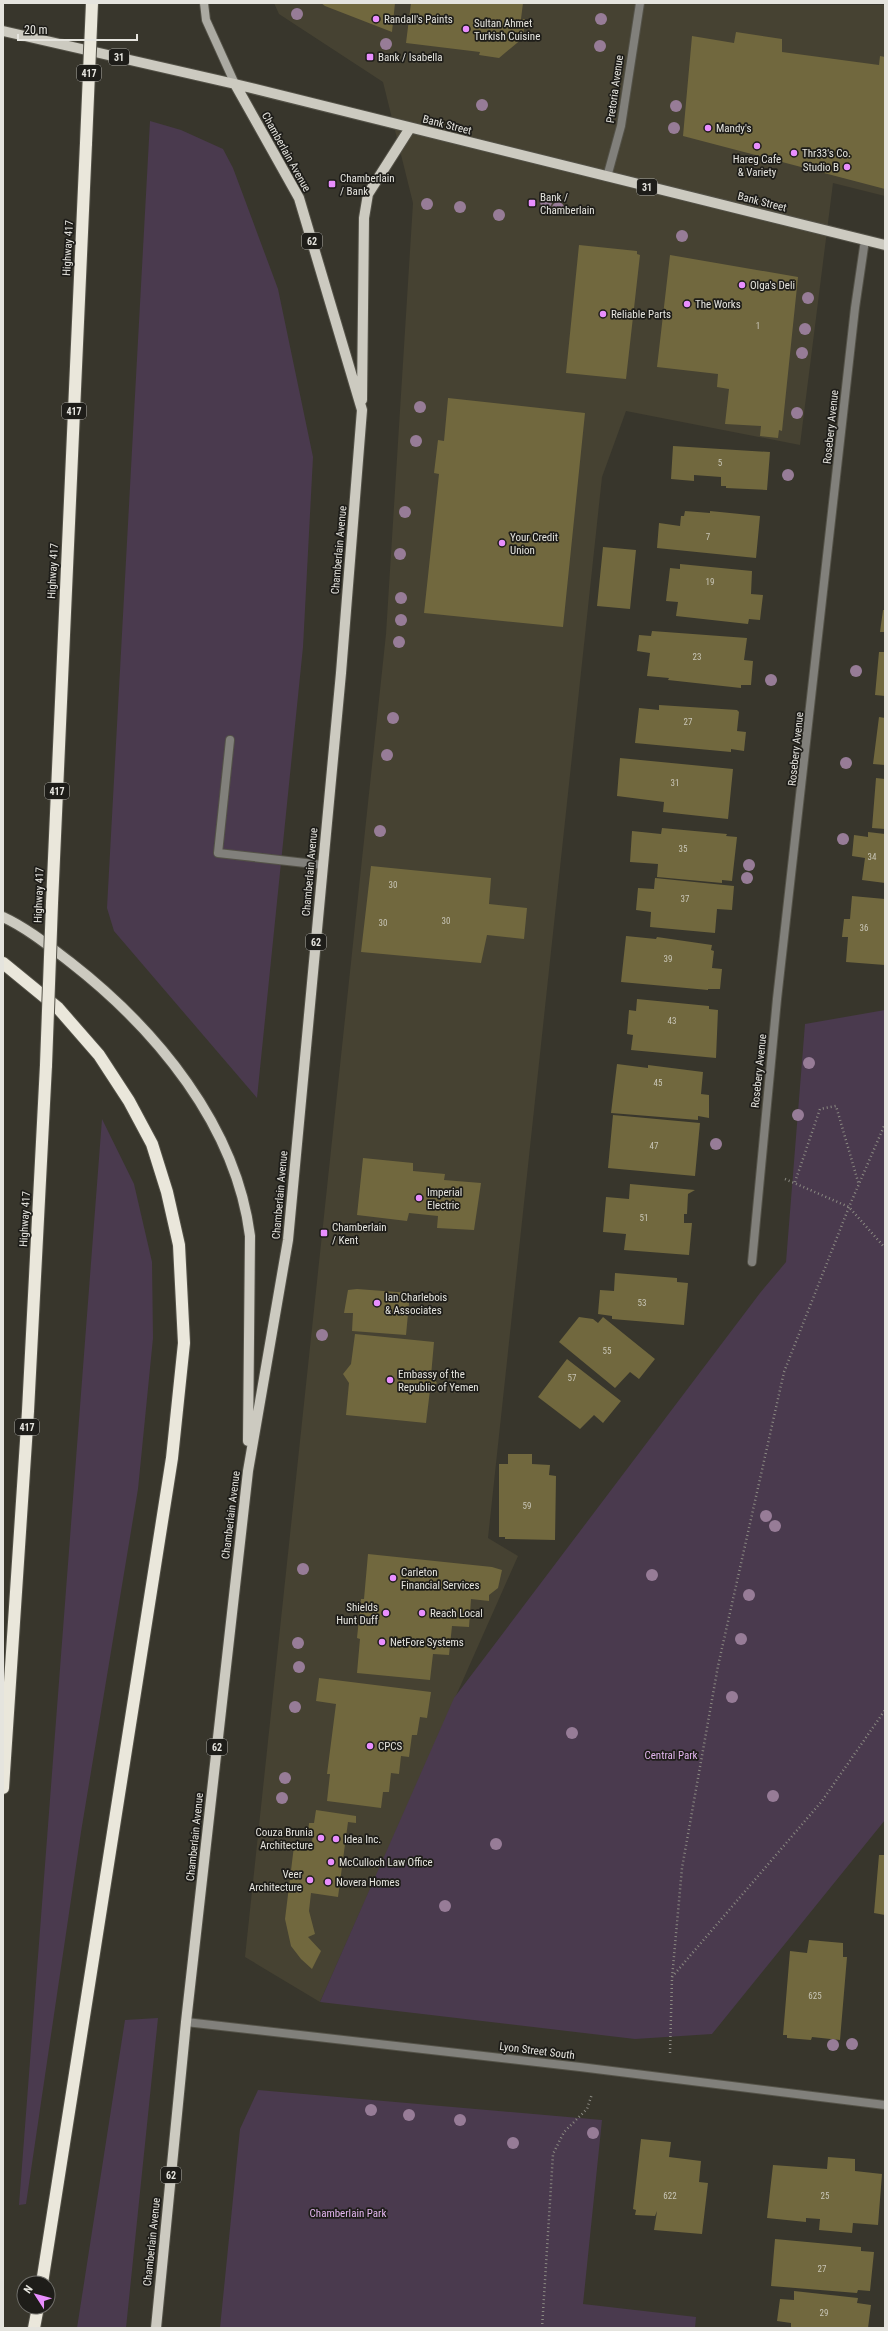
<svg xmlns="http://www.w3.org/2000/svg" width="888" height="2331" viewBox="0 0 888 2331" font-family="'Roboto Condensed',sans-serif">
	<style>
		.built { fill: #464232 }
		.green { fill: #4a3a4e }
		.building { fill: #71683e }
		.lines { fill: none; stroke-linecap: round; stroke-linejoin: round }
		.lane-casing { stroke: #545248; stroke-width: 10 }
		.street-casing { stroke: #545248; stroke-width: 10 }
		.secondary-casing { stroke: #545248; stroke-width: 10 }
		.primary-casing { stroke: #545248; stroke-width: 12 }
		.highway-casing { stroke: #545248; stroke-width: 14 }
		.path { stroke: #8b8a82; stroke-width: 2.5; stroke-dasharray: 1 3; stroke-linecap: butt }
		.lane { stroke: #81807b; stroke-width: 8 }
		.street { stroke: #81807b; stroke-width: 8 }
		.secondary { stroke: #abaaa2; stroke-width: 8 }
		.primary { stroke: #cccac0; stroke-width: 10 }
		.highway { stroke: #eae7db; stroke-width: 12 }
		.highway-bridge-casing { stroke: #545248; stroke-width: 14; stroke-linecap: butt }
		.highway-bridge { stroke: #eae7db; stroke-width: 12 }
		.tree { fill: #977c97 }
		.poi-dot { fill: #e98efe; stroke: #1e1d19; stroke-width: 1.5 }
		.labels { text-anchor: middle; dominant-baseline: central; stroke-width: 3.5; stroke-linejoin: round; paint-order: stroke }
		.number-label { font-size: 9px; fill: #c8c5b6 }
		.shield { fill: #1e1d19; stroke: #a9a8a3; stroke-width: 1 }
		.shield-label { font-size: 10px; font-weight: bold; fill: #e5e4de }
		.poi-label { font-size: 11px; fill: #e5e4de; stroke: #1e1d19; text-anchor: start }
		.street-label { font-size: 11px; fill: #e5e4de; stroke: #1e1d19 }
		.park-label { font-size: 11px; fill: #e4b6ef; stroke: #1e1d19 }
	</style>
	<rect width="100%" height="100%" fill="#38362c"/>
	<!-- built -->
	<path class="built" d="M274,3L885,5V196L833,183L800,445L626,411L602,477L488,1538L518,1556L320,2002L245,1957L386,634L413,203L383,82L279,14Z"/>
	<!-- green -->
	<path class="green" d="M150,121L181,130L223,149L233,168L278,289L313,457L303,647L257,1098L114,931L107,908Z
		M885,1010V1820L712,2034L635,2039L320,2002L454,1698L760,1293L786,1262L805,1024Z
		M102,1119L134,1184L152,1262L153,1338L138,1489L81,1832L26,2204L19,2205Z
		M158,2018L126,2328H77L125,2020Z
		M258,2090L602,2120L583,2304L696,2317L695,2328H220L240,2129Z"/>
	<!-- building -->
	<path class="building" d="M321,3H395L392,32L325,6Z
		M411,3H523L521,19H525L523,38L499,58L479,55L480,52L406,43Z
		M736,32L782,39V52L879,65L880,56L885,57V189L683,136L692,36L734,43Z
		M579,245L637,251V254L640,255L626,379L566,373Z
		M670,255L798,277L782,431L779,430L778,438L760,436L761,426L725,424L729,389L717,387L718,374L657,367Z
		M448,398L585,413L563,627L424,613L439,474L434,473L438,440L444,441Z
		M673,446L770,452L767,490L726,488V486H721V477L694,475V481L671,479Z
		M685,511L710,513V511L760,516L756,558L657,548L659,523L680,526L681,516H684Z
		M603,547L636,550L630,609L597,606Z
		M680,564L752,571L751,594L763,595L760,620L749,619L748,624L676,616L678,602L666,601L670,568L680,569Z
		M883,610H885V632H880Z
		M652,631L747,638L744,660L753,661L751,685H741V688L668,680L669,678L647,676L650,653L637,651L639,635L651,636Z
		M879,652H885V696L875,695Z
		M659,705L737,710L739,712L737,731L746,732L744,751L731,749V752L635,743L639,708L659,710Z
		M879,717L885,718V765L873,764Z
		M620,758L733,769L728,819L663,812L664,802L617,796Z
		M876,778L885,779V829L872,828Z
		M662,828L727,834L726,836L737,837L732,881L722,880V883L657,877L658,864L630,862L632,831L661,834Z
		M868,832L885,834V883L862,880L865,858L852,856L854,835L868,837Z
		M371,866L491,878L489,904L527,908L524,939L487,935L481,963L361,952Z
		M655,878L734,886L732,910L717,909L715,933L650,927L651,912L636,910L638,888L654,889Z
		M852,896L885,899V965L846,962L848,937H842L844,919H850Z
		M626,936L656,939L657,937L712,945L711,950L714,951L712,968L722,969L720,989H708V990L621,982Z
		M637,999L709,1006V1009L718,1010L716,1058L631,1050L633,1035L627,1034L629,1010L636,1011Z
		M617,1064L648,1068V1065L703,1072L701,1094L709,1095V1118L698,1116V1120L611,1113Z
		M613,1115L700,1123L695,1176L608,1168Z
		M363,1158L413,1163V1171L445,1174L444,1180L481,1183L474,1230L437,1228L438,1216L409,1213L407,1221L357,1215Z
		M630,1184L695,1190L688,1194L687,1214H684V1223H692L689,1255L624,1250L626,1234L603,1232L606,1197L629,1199Z
		M615,1273L677,1278V1282L688,1283L684,1325L612,1319V1316L598,1314L600,1290L614,1291Z
		M357,1289L410,1293L406,1335L352,1331L353,1313H344L348,1290Z
		M579,1317L593,1319L598,1323L603,1317L655,1359L639,1379L630,1372L615,1388L559,1342Z
		M355,1334L434,1342L431,1376L437,1383L430,1390L426,1423L346,1415L349,1383L343,1374L351,1364Z
		M567,1359L621,1401L603,1423L594,1415L580,1429L538,1397Z
		M508,1454H532V1464L550,1465L549,1475L556,1476L555,1540L505,1539V1537H499V1464H508Z
		M368,1554L492,1567L502,1570L498,1588L489,1595V1601L471,1599L469,1627L452,1626L449,1655L433,1654L430,1680L357,1673L360,1639L357,1638L361,1599H364Z
		M319,1678L431,1692L427,1718L420,1717L417,1735H412L409,1757L401,1756L399,1774L391,1773L389,1792H383L381,1808L327,1801L330,1774H327L336,1704L316,1701Z
		M316,1810L356,1816V1823L348,1822L338,1897L311,1893L309,1911L315,1934L308,1937L321,1951L312,1969L301,1959L291,1946L285,1919L294,1846L311,1849L313,1834L308,1833L309,1823H314Z
		M879,1855H885V1915L874,1913Z
		M809,1940L843,1943V1957H847L840,2040L812,2037L811,2040L787,2038V2035H783L790,1951L807,1953Z
		M641,2139L671,2142L669,2157L701,2161L699,2182L708,2183L702,2234L654,2230L657,2211L655,2216L635,2215L636,2210L633,2209Z
		M828,2157L855,2159V2171L882,2174L878,2225L853,2223L852,2233L819,2230L820,2219L806,2218V2222L767,2218L773,2165L827,2169Z
		M775,2239L861,2247V2251L874,2252L870,2291L858,2290L857,2293L771,2286Z
		M794,2291L858,2298L857,2303L871,2305L868,2328H791V2323L777,2321L780,2299L794,2300Z"/>
	<g class="lines">
		<!-- lane casing -->
		<g class="lane-casing">
			<path id="lane" d="M230,740L218,853L323,865"/>
		</g>
		<!-- street casing -->
		<g class="street-casing">
			<path id="street" d="M607,177L621,126L640,3
				M752,1262L777,999L855,308L865,240
				M186,2022L580,2067L885,2105"/>
		</g>
		<!-- secondary casing -->
		<g class="secondary-casing">
			<path id="secondary" d="M204,3L206,20L235,84"/>
		</g>
		<!-- primary casing -->
		<g class="primary-casing">
			<path id="primary" d="M3,31L235,84L885,245
				M362,400L364,218L368,194L410,128
				M3,917C27,928 49,946 70,962C156,1029 236,1125 250,1236L248,1441
				M156,2328L186,2022L248,1471L288,1240L341,673L362,410L299,198L235,84"/>
		</g>
		<!-- highway casing -->
		<g class="highway-casing">
			<path id="highway" d="M52,903L86,143
				M3,963L58,1008L99,1055L129,1101L152,1144L167,1192L179,1245L184,1343L172,1458L42,2283
				M3,1788L28,1411L46,1065
				M34,2328L38,2307"/>
		</g>
		<!-- path -->
		<path class="path" d="M785,1179L849,1207L885,1248
			M795,1182L820,1109L836,1106L859,1185
			M672,1977L822,1801L885,1710
			M670,2053L672,1978L682,1868L718,1666L784,1372L849,1207L885,1124
			M542,2328L553,2154L564,2132L587,2109L592,2094"/>
		<!-- lane -->
		<use href="#lane" class="lane"/>
		<!-- street -->
		<use href="#street" class="street"/>
		<!-- secondary -->
		<use href="#secondary" class="secondary"/>
		<!-- primary -->
		<use href="#primary" class="primary"/>
		<!-- highway -->
		<use href="#highway" class="highway"/>
		<!-- highway-bridge casing -->
		<g class="highway-bridge-casing">
			<path id="highway-bridge" d="M86,143L92,3
				M46,1065L52,903"/>
		</g>
		<!-- highway-bridge -->
		<use href="#highway-bridge" class="highway-bridge"/>
	</g>
	<!-- trees -->
	<g class="tree">
		<circle cx="297" cy="14" r="6"/>
		<circle cx="601" cy="19" r="6"/>
		<circle cx="386" cy="44" r="6"/>
		<circle cx="600" cy="46" r="6"/>
		<circle cx="482" cy="105" r="6"/>
		<circle cx="676" cy="106" r="6"/>
		<circle cx="674" cy="128" r="6"/>
		<circle cx="546" cy="202" r="6"/>
		<circle cx="427" cy="204" r="6"/>
		<circle cx="460" cy="207" r="6"/>
		<circle cx="558" cy="208" r="6"/>
		<circle cx="499" cy="215" r="6"/>
		<circle cx="682" cy="236" r="6"/>
		<circle cx="808" cy="298" r="6"/>
		<circle cx="805" cy="329" r="6"/>
		<circle cx="802" cy="353" r="6"/>
		<circle cx="420" cy="407" r="6"/>
		<circle cx="797" cy="413" r="6"/>
		<circle cx="416" cy="441" r="6"/>
		<circle cx="788" cy="475" r="6"/>
		<circle cx="405" cy="512" r="6"/>
		<circle cx="400" cy="554" r="6"/>
		<circle cx="401" cy="598" r="6"/>
		<circle cx="401" cy="620" r="6"/>
		<circle cx="399" cy="642" r="6"/>
		<circle cx="856" cy="671" r="6"/>
		<circle cx="771" cy="680" r="6"/>
		<circle cx="393" cy="718" r="6"/>
		<circle cx="387" cy="755" r="6"/>
		<circle cx="846" cy="763" r="6"/>
		<circle cx="380" cy="831" r="6"/>
		<circle cx="843" cy="839" r="6"/>
		<circle cx="749" cy="865" r="6"/>
		<circle cx="747" cy="878" r="6"/>
		<circle cx="809" cy="1063" r="6"/>
		<circle cx="798" cy="1115" r="6"/>
		<circle cx="716" cy="1144" r="6"/>
		<circle cx="322" cy="1335" r="6"/>
		<circle cx="766" cy="1516" r="6"/>
		<circle cx="775" cy="1526" r="6"/>
		<circle cx="303" cy="1569" r="6"/>
		<circle cx="652" cy="1575" r="6"/>
		<circle cx="749" cy="1595" r="6"/>
		<circle cx="741" cy="1639" r="6"/>
		<circle cx="298" cy="1643" r="6"/>
		<circle cx="299" cy="1667" r="6"/>
		<circle cx="732" cy="1697" r="6"/>
		<circle cx="295" cy="1707" r="6"/>
		<circle cx="572" cy="1733" r="6"/>
		<circle cx="285" cy="1778" r="6"/>
		<circle cx="773" cy="1796" r="6"/>
		<circle cx="282" cy="1798" r="6"/>
		<circle cx="496" cy="1844" r="6"/>
		<circle cx="445" cy="1906" r="6"/>
		<circle cx="852" cy="2044" r="6"/>
		<circle cx="833" cy="2045" r="6"/>
		<circle cx="371" cy="2110" r="6"/>
		<circle cx="409" cy="2115" r="6"/>
		<circle cx="460" cy="2120" r="6"/>
		<circle cx="593" cy="2133" r="6"/>
		<circle cx="513" cy="2143" r="6"/>
	</g>
	<!-- markers -->
	<g class="poi-dot">
		<circle cx="376" cy="19" r="4"/>
		<circle cx="466" cy="29" r="4"/>
		<rect x="366" y="53" width="8" height="8" rx="2"/>
		<circle cx="708" cy="128" r="4"/>
		<circle cx="757" cy="146" r="4"/>
		<circle cx="794" cy="153" r="4"/>
		<circle cx="847" cy="167" r="4"/>
		<rect x="328" y="180" width="8" height="8" rx="2"/>
		<rect x="528" y="199" width="8" height="8" rx="2"/>
		<circle cx="742" cy="285" r="4"/>
		<circle cx="687" cy="304" r="4"/>
		<circle cx="603" cy="314" r="4"/>
		<circle cx="502" cy="543" r="4"/>
		<circle cx="419" cy="1198" r="4"/>
		<rect x="320" y="1229" width="8" height="8" rx="2"/>
		<circle cx="377" cy="1303" r="4"/>
		<circle cx="390" cy="1380" r="4"/>
		<circle cx="393" cy="1578" r="4"/>
		<circle cx="386" cy="1613" r="4"/>
		<circle cx="422" cy="1613" r="4"/>
		<circle cx="382" cy="1642" r="4"/>
		<circle cx="370" cy="1746" r="4"/>
		<circle cx="321" cy="1838" r="4"/>
		<circle cx="336" cy="1839" r="4"/>
		<circle cx="331" cy="1862" r="4"/>
		<circle cx="310" cy="1880" r="4"/>
		<circle cx="328" cy="1882" r="4"/>
	</g>
	<g class="labels">
		<!-- number labels -->
		<g class="number-label">
			<text x="758" y="326">1</text>
			<text x="720" y="463">5</text>
			<text x="708" y="537">7</text>
			<text x="710" y="582">19</text>
			<text x="697" y="657">23</text>
			<text x="688" y="722">27</text>
			<text x="675" y="783">31</text>
			<text x="683" y="849">35</text>
			<text x="872" y="857">34</text>
			<text x="393" y="885">30</text>
			<text x="685" y="899">37</text>
			<text x="446" y="921">30</text>
			<text x="383" y="923">30</text>
			<text x="864" y="928">36</text>
			<text x="668" y="959">39</text>
			<text x="672" y="1021">43</text>
			<text x="658" y="1083">45</text>
			<text x="654" y="1146">47</text>
			<text x="644" y="1218">51</text>
			<text x="642" y="1303">53</text>
			<text x="607" y="1351">55</text>
			<text x="572" y="1378">57</text>
			<text x="527" y="1506">59</text>
			<text x="815" y="1996">625</text>
			<text x="670" y="2196">622</text>
			<text x="825" y="2196">25</text>
			<text x="822" y="2269">27</text>
			<text x="824" y="2313">29</text>
		</g>
		<!-- shield labels -->
		<g class="shield">
			<rect x="109" y="49" width="20" height="16" rx="3"/>
			<rect x="77" y="65" width="24" height="16" rx="3"/>
			<rect x="637" y="179" width="20" height="16" rx="3"/>
			<rect x="302" y="233" width="20" height="16" rx="3"/>
			<rect x="62" y="403" width="24" height="16" rx="3"/>
			<rect x="45" y="783" width="24" height="16" rx="3"/>
			<rect x="306" y="934" width="20" height="16" rx="3"/>
			<rect x="15" y="1419" width="24" height="16" rx="3"/>
			<rect x="207" y="1739" width="20" height="16" rx="3"/>
			<rect x="161" y="2167" width="20" height="16" rx="3"/>
		</g>
		<g class="shield-label">
			<text x="119" y="57">31</text>
			<text x="89" y="73">417</text>
			<text x="647" y="187">31</text>
			<text x="312" y="241">62</text>
			<text x="74" y="411">417</text>
			<text x="57" y="791">417</text>
			<text x="316" y="942">62</text>
			<text x="27" y="1427">417</text>
			<text x="217" y="1747">62</text>
			<text x="171" y="2175">62</text>
		</g>
		<!-- poi labels -->
		<g class="poi-label">
			<text x="384" y="19">Randall's Paints</text>
			<text x="474" y="23">Sultan Ahmet<tspan x="474" dy="13">Turkish Cuisine</tspan></text>
			<text x="378" y="57">Bank / Isabella</text>
			<text x="716" y="128">Mandy's</text>
			<text x="802" y="153">Thr33's Co.</text>
			<text x="757" y="159" text-anchor="middle">Hareg Cafe<tspan x="757" dy="13">&amp; Variety</tspan></text>
			<text x="839" y="167" text-anchor="end">Studio B</text>
			<text x="340" y="178">Chamberlain<tspan x="340" dy="13">/ Bank</tspan></text>
			<text x="540" y="197">Bank /<tspan x="540" dy="13">Chamberlain</tspan></text>
			<text x="750" y="285">Olga's Deli</text>
			<text x="695" y="304">The Works</text>
			<text x="611" y="314">Reliable Parts</text>
			<text x="510" y="537">Your Credit<tspan x="510" dy="13">Union</tspan></text>
			<text x="427" y="1192">Imperial<tspan x="427" dy="13">Electric</tspan></text>
			<text x="332" y="1227">Chamberlain<tspan x="332" dy="13">/ Kent</tspan></text>
			<text x="385" y="1297">Ian Charlebois<tspan x="385" dy="13">&amp; Associates</tspan></text>
			<text x="398" y="1374">Embassy of the<tspan x="398" dy="13">Republic of Yemen</tspan></text>
			<text x="401" y="1572">Carleton<tspan x="401" dy="13">Financial Services</tspan></text>
			<text x="378" y="1607" text-anchor="end">Shields<tspan x="378" dy="13">Hunt Duff</tspan></text>
			<text x="430" y="1613">Reach Local</text>
			<text x="390" y="1642">NetFore Systems</text>
			<text x="378" y="1746">CPCS</text>
			<text x="313" y="1832" text-anchor="end">Couza Brunia<tspan x="313" dy="13">Architecture</tspan></text>
			<text x="344" y="1839">Idea Inc.</text>
			<text x="339" y="1862">McCulloch Law Office</text>
			<text x="302" y="1874" text-anchor="end">Veer<tspan x="302" dy="13">Architecture</tspan></text>
			<text x="336" y="1882">Novera Homes</text>
		</g>
		<!-- street labels -->
		<g class="street-label">
			<text transform="translate(615 89) rotate(-82)">Pretoria Avenue</text>
			<text transform="translate(447 125) rotate(14)">Bank Street</text>
			<text transform="translate(286 152) rotate(61)">Chamberlain Avenue</text>
			<text transform="translate(762 202) rotate(14)">Bank Street</text>
			<text transform="translate(68 248) rotate(-87)">Highway 417</text>
			<text transform="translate(831 427) rotate(-84)">Rosebery Avenue</text>
			<text transform="translate(339 550) rotate(-85)">Chamberlain Avenue</text>
			<text transform="translate(53 571) rotate(-87)">Highway 417</text>
			<text transform="translate(796 749) rotate(-84)">Rosebery Avenue</text>
			<text transform="translate(310 872) rotate(-85)">Chamberlain Avenue</text>
			<text transform="translate(39 895) rotate(-88)">Highway 417</text>
			<text transform="translate(759 1071) rotate(-84)">Rosebery Avenue</text>
			<text transform="translate(280 1195) rotate(-85)">Chamberlain Avenue</text>
			<text transform="translate(25 1219) rotate(-87)">Highway 417</text>
			<text transform="translate(231 1515) rotate(-83)">Chamberlain Avenue</text>
			<text transform="translate(195 1837) rotate(-84)">Chamberlain Avenue</text>
			<text transform="translate(537 2051) rotate(7)">Lyon Street South</text>
			<text transform="translate(152 2242) rotate(-84)">Chamberlain Avenue</text>
		</g>
		<!-- park labels -->
		<g class="park-label">
			<text x="671" y="1755">Central Park</text>
			<text x="348" y="2213">Chamberlain Park</text>
		</g>
	</g>
	<!-- border -->
	<rect width="888" height="2331" fill="none" stroke="#e5e4de" stroke-width="8"/>
	<!-- north arrow -->
	<g transform="translate(36 2295) rotate(306)"><circle r="19" fill="#1e1d19" stroke="#6e6d68"/>
	<path d="M0-3L7 15L0 10L-7 15Z" fill="#e98efe"/>
	<text y="-6" font-size="11" font-weight="bold" text-anchor="middle" fill="#e5e4de">N</text>
	</g>
	<!-- scale -->
	<path d="M18 34v6h119v-6" fill="none" stroke="#e5e4de" stroke-width="2"/>
	<text x="24" y="34" font-size="12" fill="#e5e4de" stroke="#1e1d19" stroke-width="3" paint-order="stroke">20 m</text>
</svg>
